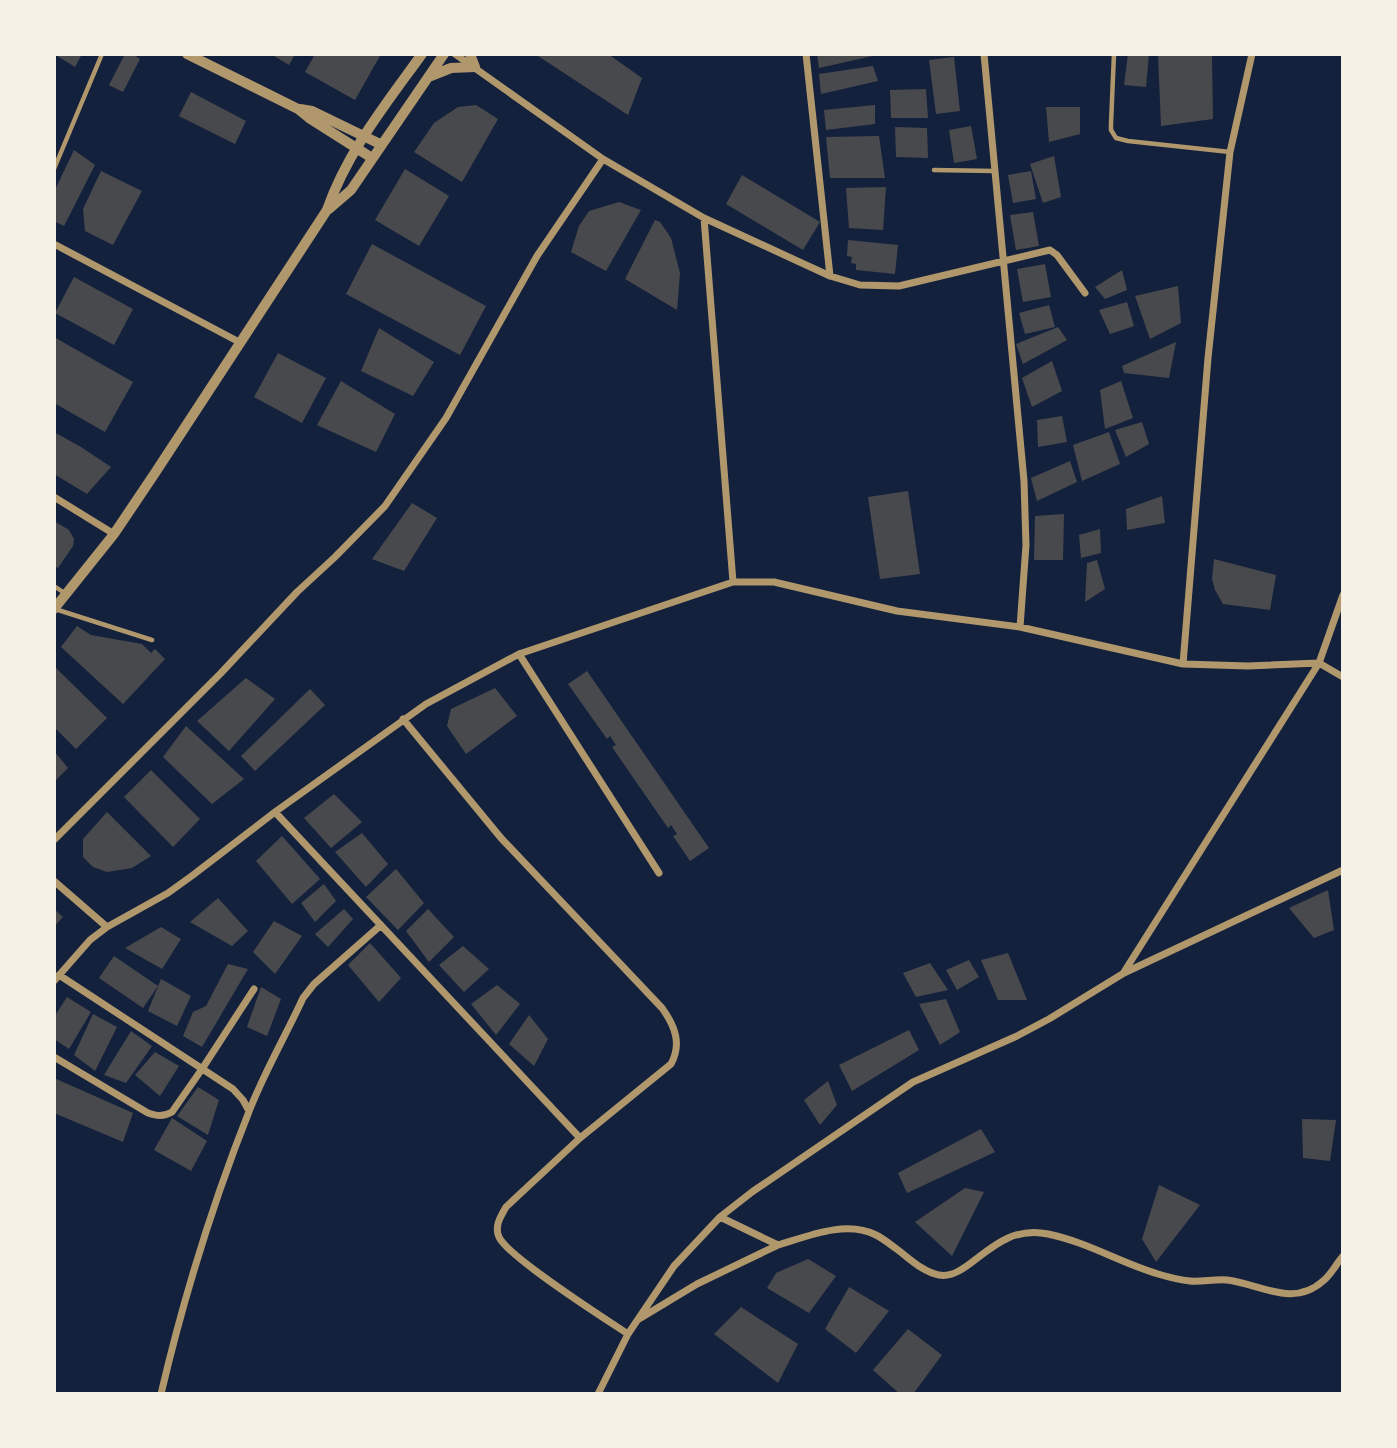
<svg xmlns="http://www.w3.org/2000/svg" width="1397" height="1448" viewBox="0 0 1397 1448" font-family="'Archivo Narrow',sans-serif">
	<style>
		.building { fill: #48494c }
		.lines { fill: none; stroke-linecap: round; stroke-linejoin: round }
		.service { stroke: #b1986c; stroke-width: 4.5 }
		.minor { stroke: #b1986c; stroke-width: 7 }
		.tertiary { stroke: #b1986c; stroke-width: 10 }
	</style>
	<rect width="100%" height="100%" fill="#14213d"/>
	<!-- building -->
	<path class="building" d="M54,54H82L75,67Z
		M125,54H132L140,59L123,92L109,85Z
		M271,54H295L289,65Z
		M315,54H381L355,100L305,72Z
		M535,54H608L642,78L628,115Z
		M817,54H877V55L819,68Z
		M1128,54H1149L1146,87L1124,85Z
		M1158,54L1212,55L1213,119L1161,126Z
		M954,57L960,111L936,114L929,60Z
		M873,66L878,81L821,94L819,74Z
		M926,89L928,118H891L890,90Z
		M191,92L246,121L235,144L179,116Z
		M476,105L498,119L462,182L414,152L434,123L458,107Z
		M875,105V124L826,130L824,110Z
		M1046,107H1080V134L1049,142Z
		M971,126L977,159L954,163L949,130Z
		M895,127L927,128L928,158L896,157Z
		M879,136L885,178H830L826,137Z
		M74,150L95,165L64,226L54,221V192Z
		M1054,156L1061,197L1043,203L1030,164Z
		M405,169L449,196L419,246L375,220Z
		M101,171L142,191L113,245L85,231L83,209Z
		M1031,171L1036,199L1013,203L1008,175Z
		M742,175L820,222L803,250L726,204Z
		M886,187L883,230L849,228L846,188Z
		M619,202L641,210L606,271L571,252L579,226L589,211Z
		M1033,212L1039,246L1016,250L1010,215Z
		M655,220L660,222L671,238L680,273L677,310L625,279Z
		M848,240L898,245L895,274L856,270V264L851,263L852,257L847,256Z
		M372,244L486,306L460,355L346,294Z
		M1045,264L1051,297L1023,302L1017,269Z
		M1122,270L1127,290L1105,299L1095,287Z
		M74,277L133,309L114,345L55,313Z
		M1178,286L1181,323L1150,339L1135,296Z
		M1127,302L1134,326L1110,334L1099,310Z
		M1049,305L1055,327L1025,334L1019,313Z
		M1058,327L1067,340L1023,364L1016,344Z
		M379,328L434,362L413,396L361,371Z
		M54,337L133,382L105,432L54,403Z
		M1176,342L1169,378L1124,373L1122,366Z
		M278,353L326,378L302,423L254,397Z
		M1052,361L1062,391L1032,407L1022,378Z
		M341,381L395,414L376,452L317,425Z
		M1121,381L1133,418L1105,429L1100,390Z
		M1062,416L1067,442L1038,447L1037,420Z
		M1142,422L1149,444L1126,457L1115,430Z
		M54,432L81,447L111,467L87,494L54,474Z
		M1109,432L1120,464L1082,481L1073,445Z
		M1070,461L1077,482L1037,501L1031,478Z
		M908,491L920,574L880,579L868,497Z
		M1162,496L1165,523L1127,530L1126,509Z
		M412,503L437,518L404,571L372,559Z
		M1064,514L1063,560H1034L1035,516Z
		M54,521L69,530L74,539L73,546L58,568L54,566Z
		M1100,529L1101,553L1081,558L1079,535Z
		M1214,559L1276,575L1270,610L1223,604L1215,590L1212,579Z
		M1097,560L1105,589L1085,602L1087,563Z
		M77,626L91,635L142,644L151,653L155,649L165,659L123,704L61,647Z
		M54,666L107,718L76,749L54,727Z
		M587,671L709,848L690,861L673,836L677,834L671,825L668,828L612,747L616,745L610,736L607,739L568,684Z
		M246,678L275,699L229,751L197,721Z
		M495,688L517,716L466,754L447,726L451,709Z
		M310,689L325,705L255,771L241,756Z
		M186,726L244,779L212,804L163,757Z
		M54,751L68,768L54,782Z
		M151,770L200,819L173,847L124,797Z
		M334,794L362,822L331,848L304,818Z
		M107,812L151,856L132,868L107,872L93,867L83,857V839Z
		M362,833L388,864L366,887L335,852Z
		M282,836L320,879L292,904L256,861Z
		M396,869L424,903L398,930L366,897Z
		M324,884L336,901L315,922L301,903Z
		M1328,890L1334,930L1314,938L1289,908Z
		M218,898L248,931L232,946L190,922Z
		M54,909L63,917L54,927Z
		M344,909L353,919L328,947L315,934Z
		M428,909L454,937L429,962L406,931Z
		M274,921L302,936L275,974L253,952Z
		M161,927L181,939L162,969L125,948Z
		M370,943L401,978L379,1002L348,965Z
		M463,946L489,969L464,992L439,965Z
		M1008,953L1027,1000H998L981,960Z
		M114,956L158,986L143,1008L99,978Z
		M969,960L979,977L957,990L946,970Z
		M930,963L948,990L916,997L903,973Z
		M228,964L248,969L202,1047L183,1036L193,1012L206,1006Z
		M161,979L191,996L177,1026L148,1011Z
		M497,985L520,1004L496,1035L471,1004Z
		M261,987L281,999L267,1036L247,1027Z
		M67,997L91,1012L69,1049L54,1039V1017Z
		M946,999L960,1032L940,1045L919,1004Z
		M93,1014L117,1027L95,1071L74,1055Z
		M529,1015L548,1039L534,1066L509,1044Z
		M909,1030L919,1050L852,1091L839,1065Z
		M131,1031L152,1046L126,1083L104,1075Z
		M155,1052L179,1066L160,1096L135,1075Z
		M54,1078L133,1113L123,1142L54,1113Z
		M828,1081L837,1105L820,1125L804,1100Z
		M198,1087L219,1100L208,1135L177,1116Z
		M172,1118L207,1141L191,1171L154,1150Z
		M1302,1119L1336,1120L1330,1161L1303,1158Z
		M981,1129L995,1152L907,1193L898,1173Z
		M1159,1185L1200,1205L1156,1262L1142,1239Z
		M965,1188L984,1192L952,1256L915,1222Z
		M808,1259L836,1276L809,1313L767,1288L776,1273Z
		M849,1287L889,1311L856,1353L825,1329Z
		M741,1307L798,1344L778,1383L714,1334Z
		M908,1329L942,1355L913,1394H900L873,1370Z"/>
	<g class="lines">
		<!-- service -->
		<path class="service" d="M1114,54L1111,124V130L1116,138L1128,141L1230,152
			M54,169L102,54
			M934,170L994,171
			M54,586L66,594
			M55,609L152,640"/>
		<!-- minor -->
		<path class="minor" d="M455,54L603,159L704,218L830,276L860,285L899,286L1050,250L1057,255L1085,293
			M806,54L830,276
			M984,54L1024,481L1026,545L1020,627
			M704,218L733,582
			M54,244L241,343
			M54,497L114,534
			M519,654L659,873
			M1183,664L1208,358L1230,152L1252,54
			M403,719L501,838L662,1008C675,1026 682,1044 671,1064L580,1138
			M275,812L580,1138L506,1207C501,1216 494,1226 499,1237C508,1257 604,1318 628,1334
			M54,840L221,673L297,592L335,557L385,506L446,418L537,256L603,159
			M54,881L107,927
			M1124,972L1319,663L1343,595
			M59,975L233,1089L243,1100L249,1111
			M54,981L90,940L107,927L168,893L193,875L275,812L426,704L519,654L733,582H774L897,611L1020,627L1183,664L1248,666L1319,663L1343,677
			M54,1057L148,1113C157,1116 163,1117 172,1112L202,1069L254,989
			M720,1217L778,1245C808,1236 846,1220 876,1235C884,1239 891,1245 898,1250C910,1259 923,1272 939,1275C970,1281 994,1222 1048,1234C1087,1242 1121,1263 1158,1274C1168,1277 1179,1280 1190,1281C1202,1282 1214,1279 1227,1280C1260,1284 1293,1308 1323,1281C1331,1275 1336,1264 1343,1256
			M639,1319L697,1284L778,1245
			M161,1394C184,1296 213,1202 250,1109C265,1071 286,1035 303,998L314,984L381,925
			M598,1394L628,1334L674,1266L720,1217L752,1192L913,1082L1017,1036L1049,1019L1124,973L1343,870"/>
		<!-- tertiary -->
		<path class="tertiary" d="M187,54L298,109L309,118L372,158
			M431,76L451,68L475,67L470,54
			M300,109L312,111L380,144
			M329,209L351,190L444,54
			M54,609L114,534L155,473L327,210C347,152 386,104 422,54"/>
	</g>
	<!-- border -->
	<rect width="1397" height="1448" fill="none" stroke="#f6f1e7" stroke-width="112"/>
</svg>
